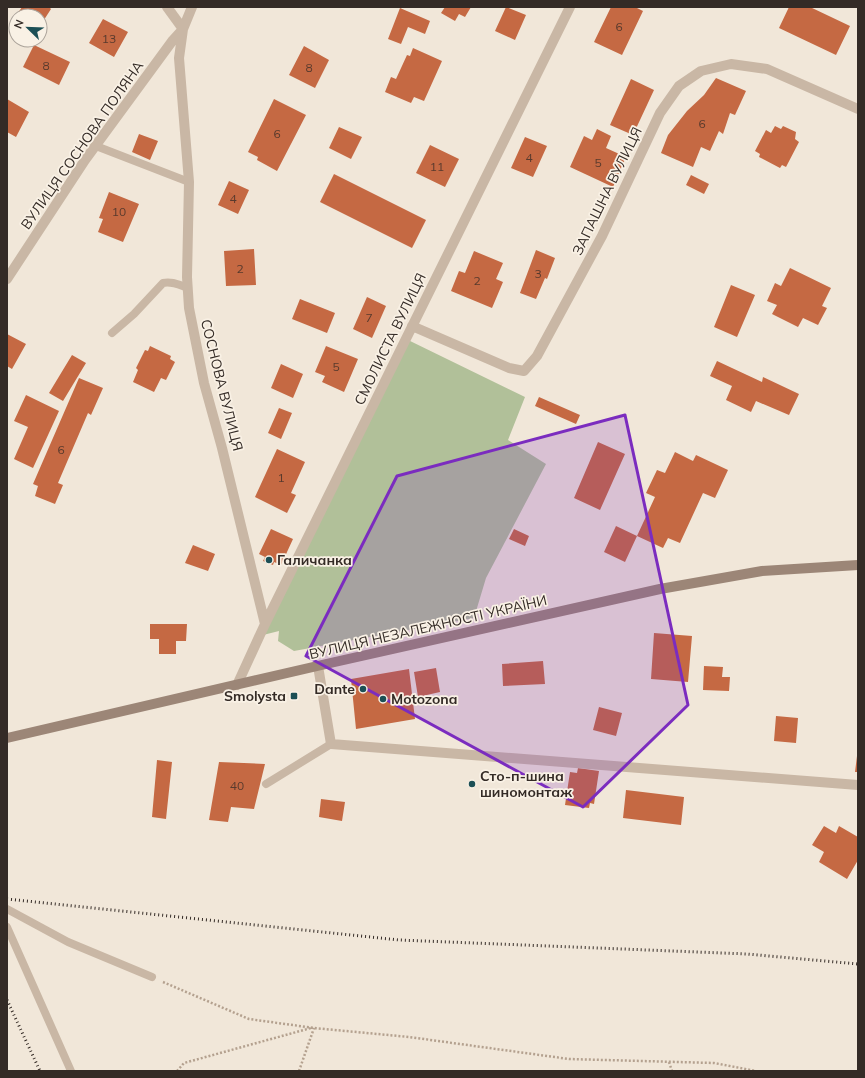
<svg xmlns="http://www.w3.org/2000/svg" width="865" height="1078" viewBox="0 0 865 1078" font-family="Mulish,sans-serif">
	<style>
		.green { fill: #b1c099 }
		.building { fill: #c56943 }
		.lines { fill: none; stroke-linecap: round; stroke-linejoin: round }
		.path { stroke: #b4a18f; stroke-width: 2.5; stroke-dasharray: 2 2; stroke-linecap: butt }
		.service { stroke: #c9b7a5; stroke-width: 8 }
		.minor { stroke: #c9b7a5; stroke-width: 10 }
		.secondary { stroke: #9c8677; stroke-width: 10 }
		.rail { stroke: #342b26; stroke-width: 3; stroke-dasharray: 1 3; stroke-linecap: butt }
		.marked { fill: #7b2cbf; fill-opacity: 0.2; stroke: #7b2cbf; stroke-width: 3; stroke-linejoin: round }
		.poi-dot { fill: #1c4f55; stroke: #f9f1e5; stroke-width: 1.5 }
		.labels { text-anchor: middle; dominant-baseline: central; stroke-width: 3.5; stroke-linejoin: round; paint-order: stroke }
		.number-label { font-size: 12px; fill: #583a2d }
		.street-label { font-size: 14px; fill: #342b26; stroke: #f9f1e5 }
		.poi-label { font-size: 14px; font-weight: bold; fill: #342b26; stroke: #f9f1e5; text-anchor: start }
	</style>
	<rect width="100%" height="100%" fill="#f1e7d9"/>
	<!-- green -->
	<path class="green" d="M406,339L525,397L508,440L546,464L486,578L474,618L294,651L278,641L279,631L259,636Z"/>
	<!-- building -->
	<path class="building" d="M22,7H49L51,9L40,26V16H16Z
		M445,7H471L465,17L459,14L455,21L441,13Z
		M506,7L526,15L515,40L495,31Z
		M611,7H635L643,11L622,55L594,42Z
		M789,7H810L850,26L836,55L779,28Z
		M400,8L430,21L425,34L408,27L401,44L388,39Z
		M103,19L128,32L114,57L89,43Z
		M34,45L70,62L59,85L23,67Z
		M304,46L329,60L315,88L289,75Z
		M413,48L442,61L424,101L414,97L411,103L385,92L391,77L396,79L407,55L410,56Z
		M716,78L746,91L735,115L730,113L723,134L719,131L710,151L701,147L693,167L661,153L668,135L687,111L704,95Z
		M631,79L654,90L633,135L610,125Z
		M7,99L29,112L16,137L7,132Z
		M274,99L306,115L277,171L257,160L258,157L248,152Z
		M775,126L781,129L783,126L796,132L795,139L799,142L786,167L782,165L780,168L759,157L760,154L755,151L766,130L771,133Z
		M339,127L362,137L351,159L329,148Z
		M597,129L611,136L606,148L626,157L613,187L570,167L584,136L592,140Z
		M139,134L158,141L150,160L132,152Z
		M525,137L547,146L533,177L511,168Z
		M430,145L459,159L445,187L416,173Z
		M334,174L426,220L412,248L320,202Z
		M691,175L709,184L704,194L686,185Z
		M229,181L249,190L238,214L218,205Z
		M109,192L139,204L123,242L98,232L103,219L99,218Z
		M254,249L256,285L226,286L224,251Z
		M536,250L555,258L547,279L545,278L536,299L520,293Z
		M474,251L503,263L496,279L503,282L492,308L451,291L459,271L465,273Z
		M790,268L831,288L822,306L827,308L818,325L803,318L798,327L772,314L777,305L767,301L775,283L781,286Z
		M731,285L755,295L737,337L714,327Z
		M367,297L386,306L372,338L353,329Z
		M300,299L335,313L327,333L292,319Z
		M7,334L26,344L12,369L7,366Z
		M150,346L171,356L170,359L175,362L166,380L161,378L154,392L133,382L138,370L136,368L145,350L148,351Z
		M326,346L358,359L344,392L322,382L325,376L315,372Z
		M72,355L86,363L63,401L49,393Z
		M717,361L762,382L763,377L799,394L789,415L756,401L751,412L726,400L732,386L710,376Z
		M281,364L303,374L293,398L271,388Z
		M79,378L103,388L91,415L88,413L58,483L63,485L55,504L35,496L38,486L33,484Z
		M26,395L59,411L33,468L14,459L28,427L14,421Z
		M539,397L580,415L576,424L535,406Z
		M279,408L292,413L281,439L268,433Z
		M598,442L625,454L600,510L574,498Z
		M277,449L305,462L291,493L296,495L287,513L255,497Z
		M675,452L693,461L696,455L728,470L715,498L703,493L680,543L668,538L663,548L637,536L655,497L646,493L657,470L665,473Z
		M616,526L637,536L625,562L604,552Z
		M271,529L293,539L281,565L274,562L273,565L263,561L265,557L259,554Z
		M514,529L529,536L525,546L509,539Z
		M193,545L215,554L208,571L185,563Z
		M150,624H187L186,641H176V654H159V639H150Z
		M654,633L692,636L688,682L651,679Z
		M543,661L545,684L503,686L502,664Z
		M704,666L723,667L722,677H730L729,691L703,690Z
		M436,668L440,692L418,697L414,672Z
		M409,669L415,719L356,729L351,679Z
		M599,707L622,713L616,736L593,730Z
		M776,716L798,718L796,743L774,741Z
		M857,756H858V772H855Z
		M157,760L172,762L166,819L152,817Z
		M219,762L265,764L254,809L231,807L228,822L209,820Z
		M578,768L599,771L594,804L590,803L589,808L565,805L570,772L577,773Z
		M626,790L684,797L681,825L623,818Z
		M321,799L345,802L342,821L319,817Z
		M824,826L836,833L839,826L858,837V860L847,879L819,862L824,852L812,845Z"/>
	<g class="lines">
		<!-- path -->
		<path class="path" d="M163,982L249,1019L314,1028L409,1037L569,1059L714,1063L756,1071
			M669,1062L672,1071
			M177,1071L184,1063L311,1028
			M299,1071L314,1028"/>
		<!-- service -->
		<path class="service" d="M96,146L189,182
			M112,333L134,314L163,283C172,281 179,285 188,288
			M266,784L331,744
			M7,909L68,942L152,977
			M7,927L71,1071"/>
		<!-- minor -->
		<path class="minor" d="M192,7L183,29L179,58L189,182L187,277L189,308L204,383L222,448L265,624
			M7,279L85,160L173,40L183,29L167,7
			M412,326L509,368L524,371L537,356L602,236L660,113L679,86L701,71L731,64L767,69L858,109
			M318,666L331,744L858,785
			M237,685L265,624L570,7"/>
		<!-- secondary -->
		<path class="secondary" d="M7,738L326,664L660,589L762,571L858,565"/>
		<!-- rail -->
		<path class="rail" d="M7,899L399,940L747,954L858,964
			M7,1000L40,1071"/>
	</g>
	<!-- marked area -->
	<path class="marked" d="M625,415L688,705L583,807L306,656L397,476Z"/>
	<!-- markers -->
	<g class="poi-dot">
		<circle cx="269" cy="560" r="4"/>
		<circle cx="363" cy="689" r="4"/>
		<rect x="290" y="692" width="8" height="8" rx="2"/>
		<circle cx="383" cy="699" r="4"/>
		<circle cx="472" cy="784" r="4"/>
	</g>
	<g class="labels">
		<!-- number labels -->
		<g class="number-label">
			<text x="619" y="26">6</text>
			<text x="109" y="38">13</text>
			<text x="46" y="65">8</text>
			<text x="309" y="67">8</text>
			<text x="702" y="123">6</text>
			<text x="277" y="133">6</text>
			<text x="529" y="157">4</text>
			<text x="598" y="162">5</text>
			<text x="437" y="166">11</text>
			<text x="233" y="198">4</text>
			<text x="119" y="211">10</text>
			<text x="240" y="268">2</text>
			<text x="538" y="273">3</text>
			<text x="477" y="280">2</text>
			<text x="369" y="317">7</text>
			<text x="336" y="366">5</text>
			<text x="61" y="449">6</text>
			<text x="281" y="477">1</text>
			<text x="237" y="785">40</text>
		</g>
		<!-- street labels -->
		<g class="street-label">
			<text transform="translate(82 145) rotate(-55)">ВУЛИЦЯ СОСНОВА ПОЛЯНА</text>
			<text transform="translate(607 191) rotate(-64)">ЗАПАШНА ВУЛИЦЯ</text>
			<text transform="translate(390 339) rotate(-64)">СМОЛИСТА ВУЛИЦЯ</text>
			<text transform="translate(222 385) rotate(76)">СОСНОВА ВУЛИЦЯ</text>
			<text transform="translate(428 627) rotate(-13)">ВУЛИЦЯ НЕЗАЛЕЖНОСТІ УКРАЇНИ</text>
		</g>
		<!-- poi labels -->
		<g class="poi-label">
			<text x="277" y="560">Галичанка</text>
			<text x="355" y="689" text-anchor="end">Dante</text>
			<text x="286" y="696" text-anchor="end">Smolysta</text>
			<text x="391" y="699">Motozona</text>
			<text x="480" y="776">Сто-п-шина<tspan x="480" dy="16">шиномонтаж</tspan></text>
		</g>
	</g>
	<!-- border -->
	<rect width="865" height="1078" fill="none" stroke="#342b26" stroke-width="16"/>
	<!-- north arrow -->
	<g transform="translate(28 28) rotate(293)"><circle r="19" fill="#f9f1e5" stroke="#aaa299"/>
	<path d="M0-3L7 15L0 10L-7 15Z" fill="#1c4f55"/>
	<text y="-6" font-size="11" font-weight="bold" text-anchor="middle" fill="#342b26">N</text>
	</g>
</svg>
